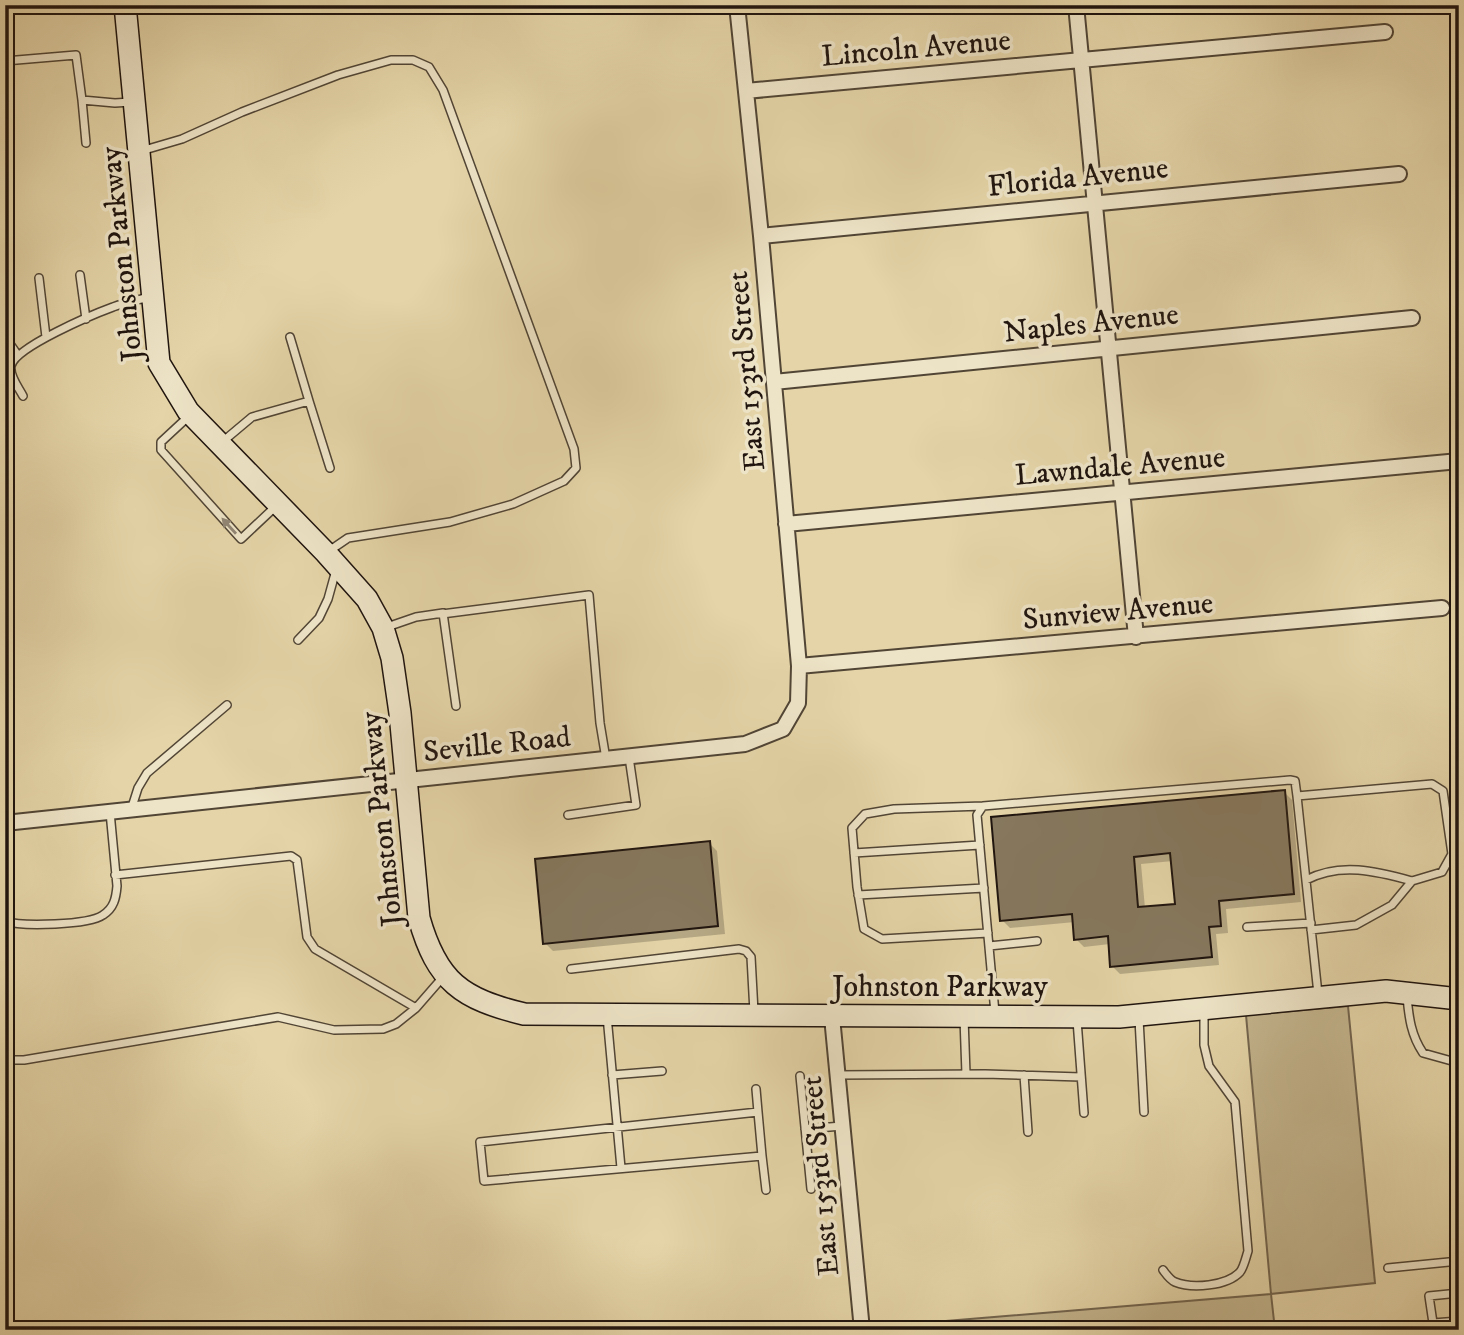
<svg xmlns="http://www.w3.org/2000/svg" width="1464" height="1335" viewBox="0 0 1464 1335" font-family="'IM FELL DW Pica',serif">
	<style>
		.green { fill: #c3b48d; stroke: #72644e; stroke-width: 2 }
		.shadow { fill: #0003; fill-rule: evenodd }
		.building { fill: #86785e; stroke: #20150f; stroke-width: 2; fill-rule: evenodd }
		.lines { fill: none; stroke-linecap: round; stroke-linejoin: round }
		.lane-casing { stroke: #514535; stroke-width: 10 }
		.street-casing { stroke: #514535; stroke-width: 18 }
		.secondary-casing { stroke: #20150f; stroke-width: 24 }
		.lane { stroke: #ede3c6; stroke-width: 7 }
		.street { stroke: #ede3c6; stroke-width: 14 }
		.secondary { stroke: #ede3c6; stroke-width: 21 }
		.oneway { fill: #918674 }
		.labels { text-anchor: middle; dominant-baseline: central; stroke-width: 7; stroke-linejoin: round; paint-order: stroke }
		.street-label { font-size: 30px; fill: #20150f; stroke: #ede3c6 }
	</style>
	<rect width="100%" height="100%" fill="#e4d4a7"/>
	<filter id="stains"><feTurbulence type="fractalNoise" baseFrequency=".00286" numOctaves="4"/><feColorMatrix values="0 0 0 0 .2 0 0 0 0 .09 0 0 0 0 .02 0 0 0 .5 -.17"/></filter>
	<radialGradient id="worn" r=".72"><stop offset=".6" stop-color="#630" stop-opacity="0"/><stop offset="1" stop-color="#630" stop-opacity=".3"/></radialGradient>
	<!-- green -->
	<path class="green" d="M1348,1006L1375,1283L1271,1294L1275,1330H862V1328L1271,1294L1246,1015Z"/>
	<!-- shadow -->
	<path class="shadow" d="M1284,792L1292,800L1301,902L1226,909L1228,933L1216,934L1219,965L1120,974L1112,966L1110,944L1084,947L1076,939L1075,922L1010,928L1002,920L993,819ZM1173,861L1177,906L1145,908L1141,864Z
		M709,843L717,851L725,934L553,951L545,943Z"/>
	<!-- building -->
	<path class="building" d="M1285,790L1294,894L1219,901L1221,926L1209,927L1212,957L1110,967L1108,936L1074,940L1072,914L1000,921L991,817ZM1170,853L1175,904L1138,907L1134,857Z
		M710,841L718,926L543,944L535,859Z"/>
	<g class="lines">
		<!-- lane casing -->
		<g class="lane-casing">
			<path id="lane" d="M5,61L76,55L82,100L115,103L131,102
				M82,100L86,143
				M141,151L182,139L242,112L338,75L391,60H413L429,67L443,90L574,449L576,468L564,481L513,504L450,522L348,538L329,551
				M5,174L6,184
				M80,275L86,319
				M39,278L46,337
				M5,324L8,341L17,354
				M290,337L309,401
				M23,396C19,388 9,376 11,366C15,347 94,314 113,307C125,302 138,300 150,297
				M189,416L161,442V450L241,539L275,507
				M221,443L252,417L309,401L330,468
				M442,614L589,595L600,723L606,759
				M387,627L416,617L443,613L456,706
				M298,640L319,618L328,599L336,570
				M1297,796L1432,784L1443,791L1452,854L1442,872L1412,881L1392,905L1356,925L1311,930
				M983,806L894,809L865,814L852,828L857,887L864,929L882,939L988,933
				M131,810L138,788L147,773L227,705
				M568,815L636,805L629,757
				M854,853L980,845
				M115,875L291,856L297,860L307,937L315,949L416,1008
				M1306,880C1340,862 1376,871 1412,881
				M858,895L984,888
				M5,921C22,927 89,925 103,915C114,908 116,898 117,886L110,812
				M1247,927L1311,923
				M989,946L1037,941
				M571,969L739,949L746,951L751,957L754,1012
				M1407,997C1409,1018 1411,1035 1423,1053L1459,1063
				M995,1013L977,815L983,806L1290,780L1295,781L1297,796L1318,994
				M607,1016L621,1168
				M964,1018L966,1074
				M1139,1019L1144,1112
				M1077,1020L1084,1113
				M5,1060H24L278,1017L334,1030L383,1029L396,1024L416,1008L443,977
				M612,1075L662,1071
				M838,1075L985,1074L1081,1077
				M1024,1075L1028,1132
				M800,1076L811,1189
				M756,1089L758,1112L480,1142L484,1181L762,1156L758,1112
				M805,1129L842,1126
				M762,1156L766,1190
				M1388,1268L1459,1261
				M1163,1270C1166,1274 1170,1280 1175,1282C1192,1289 1227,1286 1240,1272C1244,1267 1246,1257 1248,1251L1235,1102L1209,1066L1204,1045V1013
				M1459,1293L1429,1296L1433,1323L1459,1321"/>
		</g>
		<!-- street casing -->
		<g class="street-casing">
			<path id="street" d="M1076,5L1136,637
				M746,91L1385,32
				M761,236L1399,174
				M774,382L1412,318
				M786,524L1459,461
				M799,666L1442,608
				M5,823L745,744L783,729L798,703L799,666L761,236L737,5
				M832,1017L862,1330
				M844,1330L862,1328"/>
		</g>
		<!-- secondary casing -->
		<g class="secondary-casing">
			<path id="secondary" d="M125,5L159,363L188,411L326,553L367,599L383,628L392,658L400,713L419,918C437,982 462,999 524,1014L1119,1017L1386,991L1459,999"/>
		</g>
		<!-- lane -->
		<use href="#lane" class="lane"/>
		<!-- street -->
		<use href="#street" class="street"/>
		<!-- secondary -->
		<use href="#secondary" class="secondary"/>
	</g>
	<!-- one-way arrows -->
	<defs><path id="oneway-solid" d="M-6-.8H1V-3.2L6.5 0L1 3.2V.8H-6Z" transform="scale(1.75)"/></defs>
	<use class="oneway" href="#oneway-solid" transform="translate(229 526) rotate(-132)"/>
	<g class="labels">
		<!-- street labels -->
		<g class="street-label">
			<text transform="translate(916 49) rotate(-5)">Lincoln Avenue</text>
			<text transform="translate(1078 178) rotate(-6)">Florida Avenue</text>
			<text transform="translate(122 254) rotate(-96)">Johnston Parkway</text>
			<text transform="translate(1091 324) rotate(-6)">Naples Avenue</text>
			<text transform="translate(747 371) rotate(-95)">East 153rd Street</text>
			<text transform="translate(1120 467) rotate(-5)">Lawndale Avenue</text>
			<text transform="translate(1118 612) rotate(-5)">Sunview Avenue</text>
			<text transform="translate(497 745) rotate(-6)">Seville Road</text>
			<text transform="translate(382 819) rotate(-96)">Johnston Parkway</text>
			<text x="940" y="987">Johnston Parkway</text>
			<text transform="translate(821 1176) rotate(-95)">East 153rd Street</text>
		</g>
	</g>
	<!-- margin -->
	<rect width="1464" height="1335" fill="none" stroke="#e4d4a7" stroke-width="28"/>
	<rect x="7" y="7" width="1450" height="1321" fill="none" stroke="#20150f" stroke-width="3.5"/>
	<rect x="14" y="14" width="1436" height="1307" fill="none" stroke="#20150f" stroke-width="2"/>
	<rect width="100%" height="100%" filter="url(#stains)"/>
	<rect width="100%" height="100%" fill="url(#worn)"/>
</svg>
